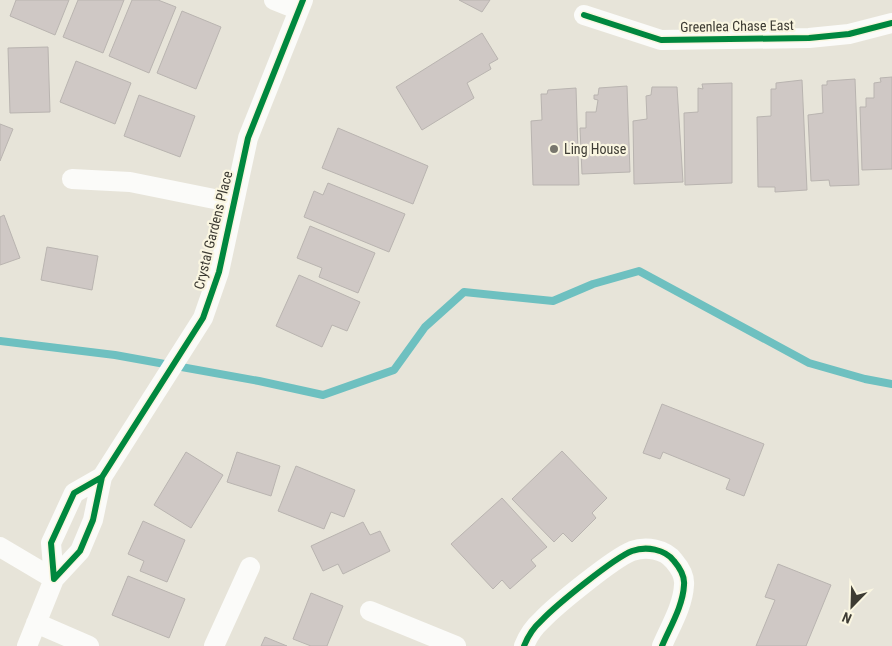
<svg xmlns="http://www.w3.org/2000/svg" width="892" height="646" viewBox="0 0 892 646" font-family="'Roboto Condensed',sans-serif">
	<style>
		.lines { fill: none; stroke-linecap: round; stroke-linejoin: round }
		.stream { stroke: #6ec0c0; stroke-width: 8 }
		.building { fill: #cfc8c5; stroke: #b9b4b0 }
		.street { stroke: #fbfbf9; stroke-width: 20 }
		.cycleway-casing { stroke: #faf6e1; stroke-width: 9 }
		.cycleway { stroke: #00873e; stroke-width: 6 }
		.poi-dot { fill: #78766d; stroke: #faf6e1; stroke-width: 2 }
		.labels { text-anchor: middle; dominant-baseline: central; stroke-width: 4.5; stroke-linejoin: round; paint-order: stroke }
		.street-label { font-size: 14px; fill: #3d3b33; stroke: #faf6e1 }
		.poi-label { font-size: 14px; fill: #3d3b33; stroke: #faf6e1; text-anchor: start }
	</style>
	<rect width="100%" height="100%" fill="#e7e4d9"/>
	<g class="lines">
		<!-- stream -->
		<path class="stream" d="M0,341L115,355L259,381L323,395L394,370L425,327L464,292L553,301L593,284L639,271L809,363L865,379L892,384"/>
	</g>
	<!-- building -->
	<path class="building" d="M16,0H69L55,35L10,16Z
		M78,0H124L103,53L63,37Z
		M132,0H158L176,7L149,73L109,56Z
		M459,0H490L482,12Z
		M182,11L221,27L196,89L157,73Z
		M482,33L498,59L489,64L491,69L467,83L474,98L422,130L396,87Z
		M48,47L50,112L10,113L8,48Z
		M76,61L131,83L115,124L60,102Z
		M892,77V169L862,170L860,107H866V98H874V83L881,82L880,78Z
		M855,79L859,185L830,186L829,180L811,181L808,115L823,113L822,85H827V81Z
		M802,80L807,190L775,192V187H758L757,117L771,116V89H776V83Z
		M732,83V183L685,185L684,113L698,112V88L703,89L702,84Z
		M627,86L630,172L582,174L580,128H586V112H596L598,100L594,99V95H598L599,88Z
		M652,87H677L683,182L634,184L633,121L647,119L646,96L651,95Z
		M576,88L579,185H533L531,121L542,120L541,94H547L548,90Z
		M139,95L195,116L180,157L124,136Z
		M0,124L13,129L0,161Z
		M338,128L428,166L413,204L322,168Z
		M328,183L405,214L389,252L304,217L314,191L323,195Z
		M4,215L20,258L0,265V217Z
		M310,226L375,253L358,293L319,277L322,268L297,258Z
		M47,247L98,256L92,290L41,280Z
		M299,275L360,302L347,331L332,325L322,347L276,326Z
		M662,404L764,444L744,496L726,489L730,479L663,452L660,459L643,453Z
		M562,451L607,498L592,513L596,518L572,542L563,533L554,542L512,499Z
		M186,452L223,475L191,528L154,505Z
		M237,452L280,466L271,496L227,482Z
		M296,466L355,490L344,517L331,512L324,529L278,511Z
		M502,498L547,547L531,560L536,566L510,589L502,580L493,589L451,544Z
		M143,521L185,540L167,582L140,571L144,561L128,554Z
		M363,522L370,535L380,531L390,551L343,574L338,564L323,571L311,546Z
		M778,564L831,585L806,646H756L775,600L765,597Z
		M128,576L185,599L169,638L112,615Z
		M311,593L343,606L327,646H311L293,639Z
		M265,637L287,646H261Z"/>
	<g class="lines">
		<!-- street -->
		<path class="street" d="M274,0L299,10
			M584,15L661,40L809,38L849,34L892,23
			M72,179L130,182L234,203
			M102,477L74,493L51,543L54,579L80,551L93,520L102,477L203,318L219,272L248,138L303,0
			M0,547L54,579L27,646
			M370,611L456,646
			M36,623L89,646
			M214,646L250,567
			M524,646C528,636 533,628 541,621C556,605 614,558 632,551C646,546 665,549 674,561C680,568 685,576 684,585C683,606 670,627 662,646"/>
		<!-- cycleway casing -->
		<g class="cycleway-casing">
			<path id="cycleway" d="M584,15L661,40L809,38L849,34L892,23
				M102,477L74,493L51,543L54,579L80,551L93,520L102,477L203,318L219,272L248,138L303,0
				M524,646C528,636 533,628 541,621C556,605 614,558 632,551C646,546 665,549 674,561C680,568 685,576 684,585C683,606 670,627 662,646"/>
		</g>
		<!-- cycleway -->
		<use href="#cycleway" class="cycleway"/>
	</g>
	<!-- markers -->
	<circle class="poi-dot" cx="554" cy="149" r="5"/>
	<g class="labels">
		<!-- street labels -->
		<g class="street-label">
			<text transform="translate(737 26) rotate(-1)">Greenlea Chase East</text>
			<text transform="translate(213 230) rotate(-76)">Crystal Gardens Place</text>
		</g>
		<!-- poi labels -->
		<g class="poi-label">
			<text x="564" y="149">Ling House</text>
		</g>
	</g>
	<!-- north arrow -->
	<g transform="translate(852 606) rotate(203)" stroke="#faf6e1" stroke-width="4" paint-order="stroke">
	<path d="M0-4L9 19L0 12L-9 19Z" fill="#3d3b33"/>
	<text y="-8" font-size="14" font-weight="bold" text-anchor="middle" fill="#3d3b33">N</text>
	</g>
</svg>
